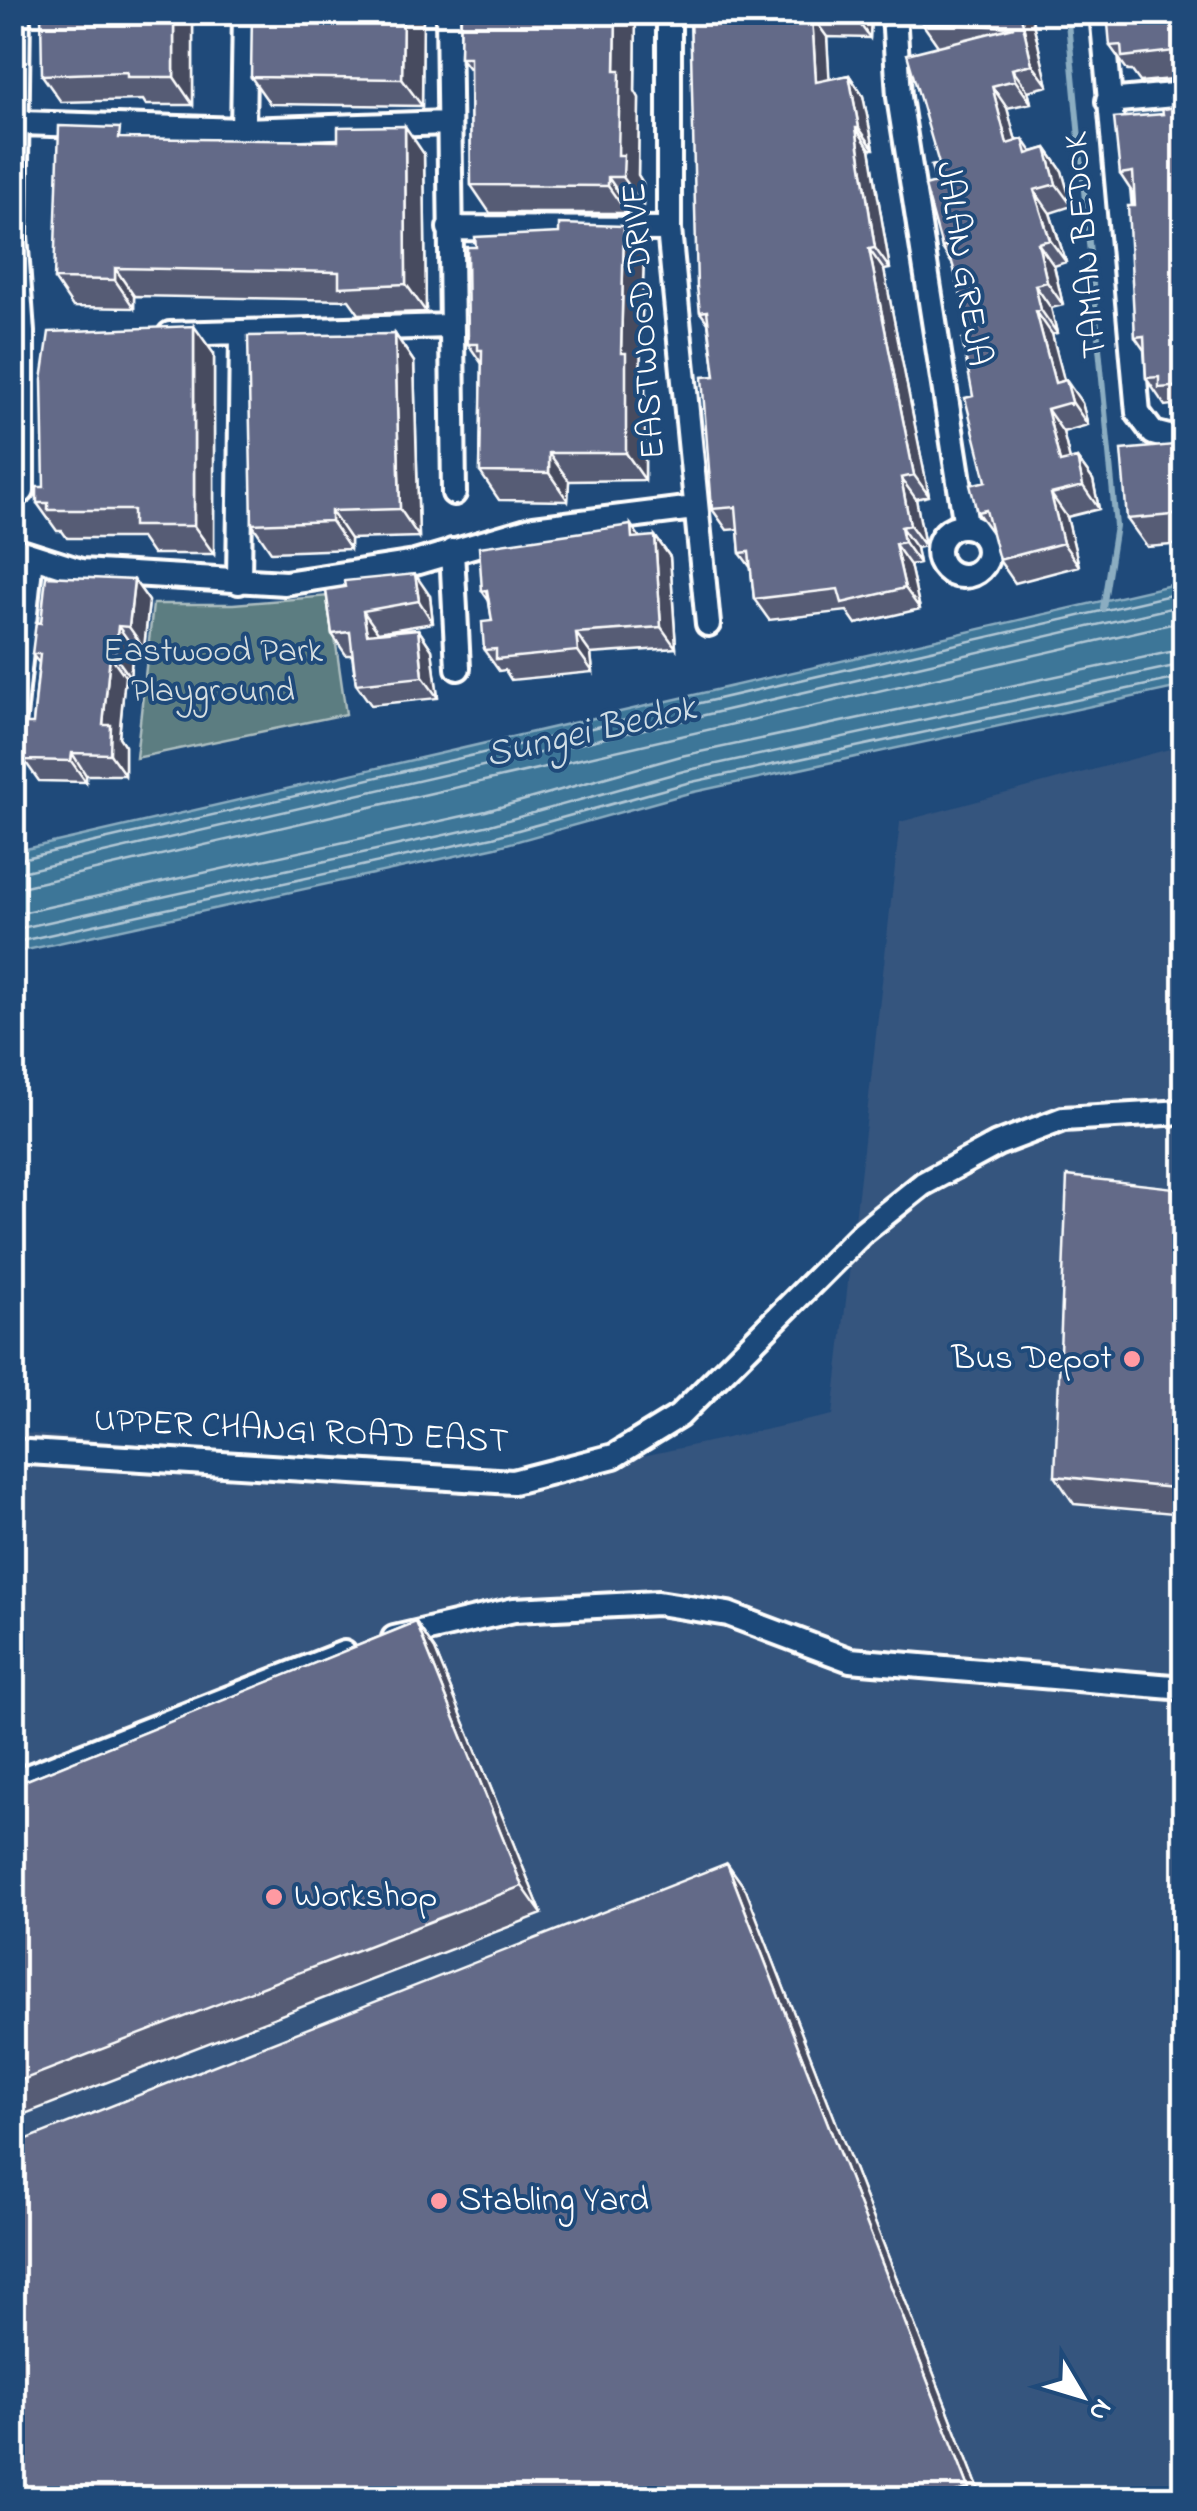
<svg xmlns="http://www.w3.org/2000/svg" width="1197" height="2511" viewBox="0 0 1197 2511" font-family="'Indie Flower',sans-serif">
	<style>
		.built { fill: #34547e }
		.green { fill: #5b7d81; stroke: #adbec0; stroke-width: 2.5 }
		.water { fill: #3e7698; stroke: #8badc1; stroke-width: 2.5 }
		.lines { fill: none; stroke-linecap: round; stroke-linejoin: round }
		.shore { stroke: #b2c8d6; stroke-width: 2.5 }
		.stream { stroke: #8badc1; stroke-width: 6 }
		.minor-casing { stroke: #fff; stroke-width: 30 }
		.minor { stroke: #1f4a7a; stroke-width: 22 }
		.wall { fill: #565c75; stroke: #fff; stroke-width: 2.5 }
		.shaded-wall { fill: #464b5f; stroke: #fff; stroke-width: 2.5 }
		.building { fill: #646b88; stroke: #fff; stroke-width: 2.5 }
		.poi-dot { fill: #ff9aa2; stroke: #1f4a7a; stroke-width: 4 }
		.labels { text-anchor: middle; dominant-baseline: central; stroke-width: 8; stroke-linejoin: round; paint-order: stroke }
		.street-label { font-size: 35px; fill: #fff; stroke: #1f4a7a }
		.park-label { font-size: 35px; fill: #d6dee0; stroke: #1f4a7a }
		.poi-label { font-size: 35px; fill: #fff; stroke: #1f4a7a; text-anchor: start }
		.water-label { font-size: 38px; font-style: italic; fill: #cfdde5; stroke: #1f4a7a }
	</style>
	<rect width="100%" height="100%" fill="#1f4a7a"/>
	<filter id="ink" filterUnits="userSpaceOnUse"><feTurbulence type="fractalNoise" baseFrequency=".01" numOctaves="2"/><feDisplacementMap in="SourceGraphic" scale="20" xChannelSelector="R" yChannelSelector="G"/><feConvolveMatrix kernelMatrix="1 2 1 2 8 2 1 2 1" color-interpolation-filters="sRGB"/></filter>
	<g filter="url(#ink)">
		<!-- built -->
		<path class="built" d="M1184,745V2498H13L12,1432L532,1480L833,1415L900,822Z"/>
		<!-- green -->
		<path class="green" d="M329,596L346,714L136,758L153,604H233Z"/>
		<!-- water -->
		<path class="water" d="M1184,582V686L689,793L496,847L13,953V852Z"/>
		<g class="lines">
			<!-- shore -->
			<path class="shore" d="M12,861L1184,592
				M12,874L1184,605
				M12,889L1184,621
				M12,915L486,811L681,756L1184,649
				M12,930L490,825L684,771L1184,664
				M12,943L493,837L687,783L1184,677"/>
			<!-- stream -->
			<path class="stream" d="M1067,12L1116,526L1103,608"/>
			<!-- minor casing -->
			<g class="minor-casing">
				<path id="minor" d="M18,12L15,235L22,332V491
					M448,12L454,493
					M669,12V229L708,624
					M894,12L899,97L966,526
					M1102,12L1138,413L1153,433L1184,441
					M1108,101L1184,94
					M20,123L243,130L448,123
					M243,130L245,12
					M449,228L669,229
					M170,334L449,326
					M938 551a25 25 0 1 1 50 0a25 25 0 1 1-50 0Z
					M12,549L81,571L285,583L415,563L534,528L694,508
					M452,551L458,668
					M239,582L242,335
					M12,736L31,557
					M12,1451L513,1482L614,1456L679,1416L863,1232L923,1184L997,1144L1063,1119L1184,1112
					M394,1638L514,1610L658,1603L728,1614L850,1660L1184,1688
					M12,1783L344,1653"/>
			</g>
			<!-- minor -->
			<use href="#minor" class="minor"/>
		</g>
		<!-- wall -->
		<path class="wall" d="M193,12V105H146L143,100L61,102L42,75Z
			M423,12L422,106L270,104L251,77Z
			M461,12H636L635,91L639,98L638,175L643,183V205H627V213H490L471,185L470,70L460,57Z
			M690,12H871L870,38L827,37L829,79L849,75L863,96L874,149H870L890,269L884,270L929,496L916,499L925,546L916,548L919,563L910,565L920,609L856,624L847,611L769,620L754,599L751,568L740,553L738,529L727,530L712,509L715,376L708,323L700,312Z
			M920,12H1042L1043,17L1032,19L1048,86L1028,91L1031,103L1007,108L1016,141L1023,139L1032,152L1046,148L1062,171L1072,206L1050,213L1066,262L1054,266L1063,305L1051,308L1057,333L1052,334L1064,381L1082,403L1088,425L1063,432L1070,460L1077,458L1093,480L1099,509L1067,517L1079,566L1015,583L999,560L993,534L977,512L986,481L973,396L971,336L953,265L942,248L936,183L939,164L938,46L922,23V16Z
			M1184,12V78L1140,82L1132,71H1128L1110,46Z
			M1184,96V416H1179L1171,405L1165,406L1146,378L1144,350L1135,337L1134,195L1120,174L1163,114Z
			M127,138L424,154L426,312L359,314L349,300L134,296V308L73,307L54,279Z
			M624,226L644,253L640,374L645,381V480L569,481L568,501L499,500L480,472L482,364L468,344L476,247L559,233Z
			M395,334L414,362L419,537L350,539V549L271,552L252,524Z
			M214,354V554H152L141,538H67L62,531H57L37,503L44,487Z
			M1184,444V544L1147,547L1127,519Z
			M655,536L670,557L676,648L591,654L593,672L511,680L505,670L499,671L484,650L492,621L489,601L482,591L640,538Z
			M134,580L149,601L144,648L133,647L130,677L125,676L119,737L125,746V775H86V782L39,781L24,760L33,724L39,663L32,654Z
			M326,590L430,596L433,623L378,632L418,629L432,650L438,698L371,705L356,684L352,655H346L332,634Z
			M1184,1189V1514L1074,1504L1055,1476Z
			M416,1622L435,1650L542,1914L12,2119V1786Z
			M727,1863L746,1890L982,2498H12Z"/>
		<!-- shaded-wall -->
		<path class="shaded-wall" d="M174,12H193V105L174,77Z
			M403,12H423L422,106L402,79Z
			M616,12H636L635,91L639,98L638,175L643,183V205L623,177L618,155L615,70Z
			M856,12H871L870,38L855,17Z
			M1020,12H1027L1032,19L1048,86L1032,64Z
			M812,16L827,37L831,103L816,82Z
			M1012,69L1028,91L1031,103L1015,80Z
			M849,75L863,96L874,149L859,128Z
			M992,86L1007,108L1023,167L1007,144Z
			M405,126L424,154L426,312L406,284Z
			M856,128L870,149L890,269L875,248Z
			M1046,148L1062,171L1072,206L1056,184Z
			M608,177L627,205V213L608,186Z
			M1034,190L1050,213L1066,262L1050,240Z
			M624,226L644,253L640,374L645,381V480L626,453L621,353Z
			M1038,243L1054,266L1063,305L1047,282Z
			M869,249L884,270L929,496L914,475Z
			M115,268L134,296V308L115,280Z
			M1035,285L1051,308L1057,333L1041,310Z
			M1036,311L1052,334L1071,406L1055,383Z
			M194,326L214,354V554L194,526Z
			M395,334L414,362L419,537L400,509Z
			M1066,380L1082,403L1088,425L1072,402Z
			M1047,409L1063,432L1076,485L1060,462Z
			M549,453L569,481L568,501L549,473Z
			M1077,458L1093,480L1099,509L1083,486Z
			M901,478L916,499L925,546L910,525Z
			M1051,494L1067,517L1079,566L1063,543Z
			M331,511L350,539V549L331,521Z
			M631,525L646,546L632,538Z
			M901,527L916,548L919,563L904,542Z
			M655,536L670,557L676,648L661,627Z
			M895,544L910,565L920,609L905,588Z
			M415,574L430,596L433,623L419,601Z
			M134,580L149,601L144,648L129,627Z
			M363,611L378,632L381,655L367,634Z
			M118,626L133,647L130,677L115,656Z
			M418,629L432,650L438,698L423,677Z
			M576,633L591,654L593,672L578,651Z
			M110,655L125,676L119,737L125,746V775L110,754L103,725Z
			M72,753L86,775V782L71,761Z
			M416,1622L435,1650L542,1914L522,1886Z
			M727,1863L746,1890L982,2498H976L969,2488Z"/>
		<!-- building -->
		<path class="building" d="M41,12H174V77H127V72L42,75Z
			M252,12H403L402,79L251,77Z
			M461,12H616L615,70H620L618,155H624L623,177H608V186L471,185L470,57H460Z
			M690,12H856L855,17L812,16L816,82L849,75L859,128H856L875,248L869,249L914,475L901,478L910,525L901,527L904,542L895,544L905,588L842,603L838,589L754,599L749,552L740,553L736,507L712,509L702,377L715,376L707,311L700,312L697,287Z
			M922,12H1020L1032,64L1012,69L1015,80L992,86L1007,144L1023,139L1027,154L1046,148L1056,184L1034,190L1050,240L1038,243L1047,282L1035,285L1041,310L1036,311L1055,383L1066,380L1072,402L1047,409L1060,462L1077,458L1083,486L1051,494L1063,543L999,560L986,510L977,512L970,485L986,481L965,398L973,396L962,339L971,336L954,269L947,246L942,248L925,186L936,183L931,166L939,164L907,54L1014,27L922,23Z
			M1107,12H1184V50L1122,57L1121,45L1110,46Z
			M1184,96V386L1159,388V377L1146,378L1144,336L1135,337L1128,206H1135L1133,172L1120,174L1114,118L1163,114L1162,109L1172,108L1171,98Z
			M59,126L120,128L119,138L338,141V127L405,126L406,284L339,287V272L115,268V280L54,279Z
			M559,224L624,226L621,353H626V453H549V473L480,472L482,350H478V344H468L467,247H476L475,237L559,233Z
			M194,326V526H133V510H48V503H37V487H44L42,380L49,332Z
			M395,334L400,509L331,511V521L252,524L248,336Z
			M1184,444V514L1127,519L1121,450Z
			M631,525L632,538L655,536L661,627L576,633L578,651L496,659V649L484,650L482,622L492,621L487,590L482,591L479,547Z
			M415,574L419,601L363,611L367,634L418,629L423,677L356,684L350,632L332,634L326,590L345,587L344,581Z
			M46,576L134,580L129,627L118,626L115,656L110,655L103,725H111L110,754L72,753L71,761L24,760L25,724H33L40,654H32L36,622L41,623Z
			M1067,1176L1184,1189V1489L1055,1476Z
			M416,1622L522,1886L12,2084V1786Z
			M727,1863L969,2488L942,2498H12V2145Z"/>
	</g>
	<!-- markers -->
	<g class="poi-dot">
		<circle cx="1132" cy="1359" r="10"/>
		<circle cx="274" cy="1897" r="10"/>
		<circle cx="439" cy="2201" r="10"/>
	</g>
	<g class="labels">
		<!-- street labels -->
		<g class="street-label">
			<text transform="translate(1087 245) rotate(-95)">TAMAN BEDOK</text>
			<text transform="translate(962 264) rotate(81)">JALAN GREJA</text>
			<text transform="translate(645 321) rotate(-94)">EASTWOOD DRIVE</text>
			<text transform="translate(301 1432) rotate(3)">UPPER CHANGI ROAD EAST</text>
		</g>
		<!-- park labels -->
		<g class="park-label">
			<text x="213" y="652">Eastwood Park<tspan x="213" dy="40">Playground</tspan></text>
		</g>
		<!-- poi labels -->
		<g class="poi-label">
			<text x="1112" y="1359" text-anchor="end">Bus Depot</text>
			<text x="294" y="1897">Workshop</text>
			<text x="459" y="2201">Stabling Yard</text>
		</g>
		<!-- water labels -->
		<g class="water-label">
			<text transform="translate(591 733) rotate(-13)">Sungei Bedok</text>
		</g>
	</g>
	<!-- margin -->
	<rect width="1197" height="2511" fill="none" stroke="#1f4a7a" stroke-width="50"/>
	<rect x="25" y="25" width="1147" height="2461" fill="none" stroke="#fff" stroke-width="4" filter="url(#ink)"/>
	<!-- north arrow -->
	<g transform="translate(1082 2396) rotate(128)" stroke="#1f4a7a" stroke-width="8" paint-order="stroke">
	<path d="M0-8L18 38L0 25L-18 38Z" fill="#ffffff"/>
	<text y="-15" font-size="28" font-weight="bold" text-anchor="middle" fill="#ffffff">N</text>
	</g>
</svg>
